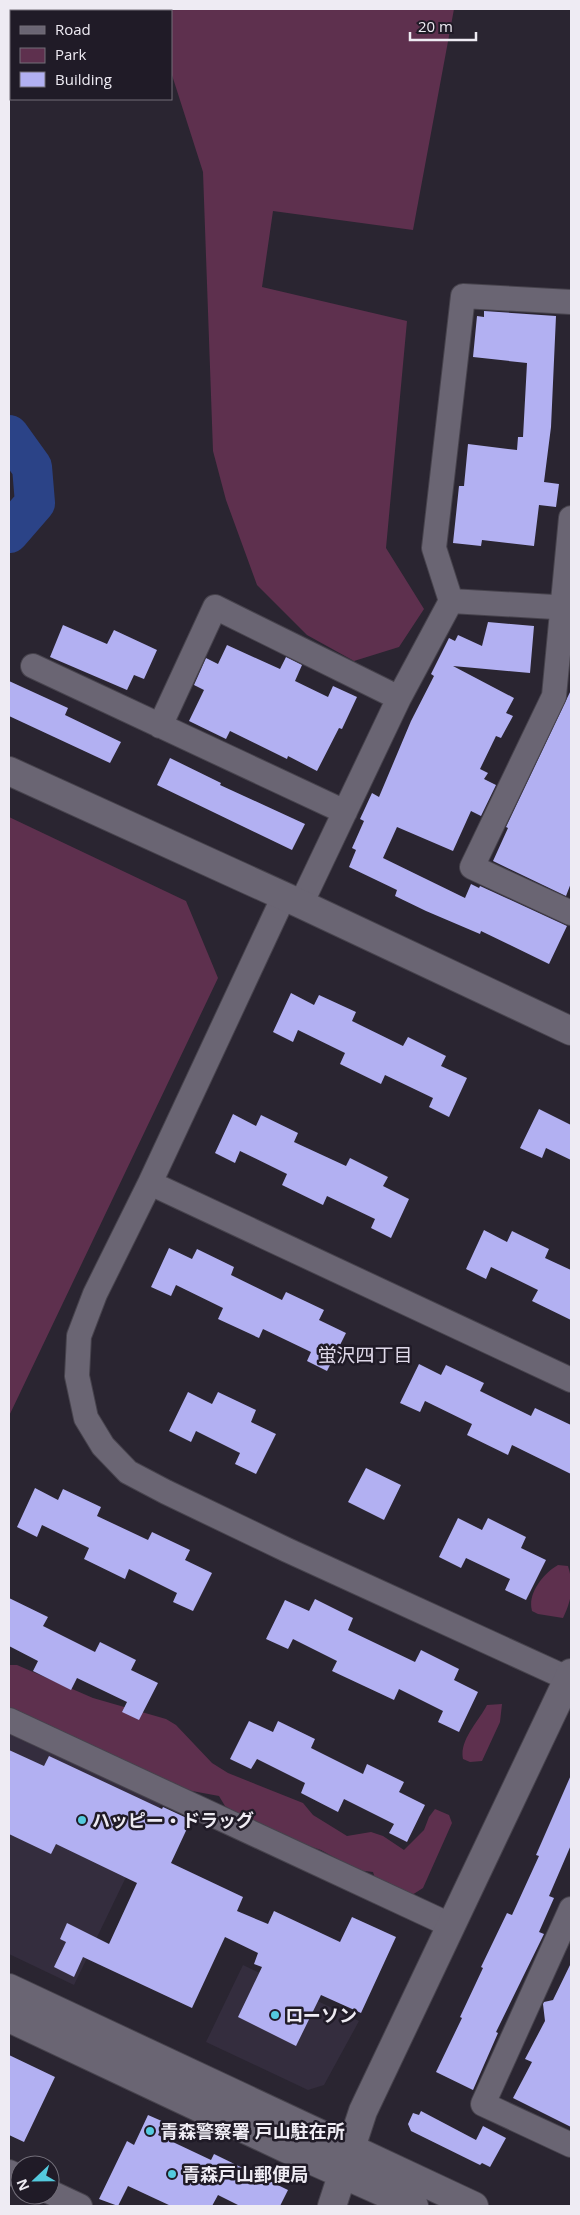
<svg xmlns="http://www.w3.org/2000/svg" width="580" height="2215" viewBox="0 0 580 2215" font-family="'Open Sans','Noto Sans JP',sans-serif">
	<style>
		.built { fill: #342d3e }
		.green { fill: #5e304e }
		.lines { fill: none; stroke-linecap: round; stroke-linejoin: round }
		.river { stroke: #2b4387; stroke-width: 40 }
		.building { fill: #b2b0f2 }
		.street-casing { stroke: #47434d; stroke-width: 26 }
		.secondary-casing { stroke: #47434d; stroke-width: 30 }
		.street { stroke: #6a6573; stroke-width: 24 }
		.secondary { stroke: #6a6573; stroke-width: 28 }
		.poi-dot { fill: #54cade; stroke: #201b27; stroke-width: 2 }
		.labels { text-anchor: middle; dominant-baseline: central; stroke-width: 5; stroke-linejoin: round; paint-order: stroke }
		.poi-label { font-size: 18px; font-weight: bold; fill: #eeebf3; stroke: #201b27; text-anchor: start }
		.neighbourhood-label { font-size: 19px; fill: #dfd9e9; stroke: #201b27 }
	</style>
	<rect width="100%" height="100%" fill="#2a2531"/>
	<!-- built -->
	<path class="built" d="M9,1724L164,1798L74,1985L9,1954Z
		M243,1965L359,2021L324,2085L308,2090L206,2042Z"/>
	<!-- green -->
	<path class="green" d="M152,9H454L413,230L273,211L262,287L407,321L386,548L424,609L399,647L354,661L307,635L257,585L226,500L213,451L203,172L171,72V11H152Z
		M9,817L186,901L218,978L9,1416Z
		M558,1565L568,1566C574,1586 572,1599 563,1618L538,1614L532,1611C527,1593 544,1573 558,1565Z
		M9,1665H17L93,1698L166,1719L176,1725L212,1763L228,1773L303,1803L313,1815L347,1836L371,1832L383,1836L404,1850L424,1830L429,1817L435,1809L449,1815L452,1823L423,1888L412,1895L375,1878L373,1872L357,1870L321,1850L271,1833L225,1806L219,1796L192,1791L152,1777L57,1732L41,1721L20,1717L9,1710Z
		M502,1704L500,1722L482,1761L470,1762L463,1759C459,1740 479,1721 487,1705Z"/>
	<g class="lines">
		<!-- river -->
		<path class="river" d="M9,435L32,467L35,503L9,533"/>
	</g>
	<!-- building -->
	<path class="building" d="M484,311L556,316L551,427L544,482L559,484L556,507L539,505L534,546L482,540L481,546L453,543L459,486H464L468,444L517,450L518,437H523L527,363L473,357L477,316L484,317Z
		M488,622L534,626L530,673L453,666L514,698L506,713L513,716L501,738L496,736L480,769L488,773L484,779L496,785L481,816L471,811L453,851L397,827L383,858L465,898L471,884L479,888L480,886L567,926L549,964L481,931L480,934L426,911L395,896L397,890L349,867L356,850L352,848L364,821L360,819L372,793L379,797L411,721L434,676L431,674L449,638L455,641L458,635L482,646Z
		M63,625L107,644L114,630L157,650L144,679L134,675L127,690L50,657Z
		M227,645L280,669L286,657L302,665L295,681L328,697L333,686L357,697L342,729L339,728L317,771L288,756L287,759L230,731L226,739L189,721L204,690L194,685L206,658L218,664Z
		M9,681L68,708L65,715L121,742L110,763L9,716Z
		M571,690V883L566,896L493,861L508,828L506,827Z
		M170,758L221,783L220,785L305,824L292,850L157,785Z
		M291,993L314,1005L319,995L356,1012L352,1021L403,1046L408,1037L446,1056L441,1066L467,1078L449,1117L429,1107L433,1098L385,1075L381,1084L340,1064L345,1053L298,1030L293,1042L273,1032Z
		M539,1109L571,1125V1160L546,1148L542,1158L520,1148Z
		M233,1114L256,1126L261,1115L298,1133L294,1142L346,1166L350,1158L388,1177L383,1186L409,1199L391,1238L371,1228L375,1219L327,1196L323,1205L282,1185L287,1174L240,1151L235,1163L215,1153Z
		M484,1230L507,1242L512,1231L549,1249L545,1258L571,1270V1320L532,1301L538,1290L491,1267L486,1279L466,1269Z
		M169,1248L192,1259L197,1249L234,1267L231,1275L282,1300L286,1292L324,1310L319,1320L346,1333L327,1371L307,1361L311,1352L263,1329L259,1338L218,1319L223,1308L176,1285L171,1296L151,1287Z
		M419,1364L441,1375L446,1365L484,1383L480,1391L531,1416L535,1408L571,1425V1474L512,1445L508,1455L467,1435L472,1424L425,1401L420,1412L400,1403Z
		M188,1392L212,1404L218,1392L256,1410L251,1422L276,1434L256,1474L235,1464L240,1453L196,1431L191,1442L169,1431Z
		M366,1468L401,1485L384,1520L348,1502Z
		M35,1488L58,1500L63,1489L101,1507L97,1516L148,1540L152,1532L190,1550L185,1560L212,1573L193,1611L173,1602L177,1593L129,1569L125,1579L84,1559L89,1548L42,1525L37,1537L17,1527Z
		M458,1518L482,1530L488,1518L526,1537L521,1548L546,1560L526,1600L505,1590L510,1579L466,1558L461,1568L439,1557Z
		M9,1598L48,1617L43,1626L95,1652L100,1642L136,1660L131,1670L158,1683L139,1720L122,1712L127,1702L77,1678L71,1690L33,1671L38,1661L9,1646Z
		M315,1599L353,1618L348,1630L415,1662L421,1650L459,1669L454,1680L478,1692L459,1732L438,1722L443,1711L399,1689L394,1700L332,1671L337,1661L293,1639L288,1649L266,1639L285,1600L309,1611Z
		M249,1721L273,1732L278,1721L315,1739L311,1748L363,1774L367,1764L404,1782L399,1792L425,1805L407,1842L389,1833L394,1824L344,1799L338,1812L301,1793L305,1783L257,1759L251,1769L230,1759Z
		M9,1750L44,1766L49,1756L162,1809L163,1807L191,1820L171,1863L243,1897L237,1911L268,1924L274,1911L340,1942L352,1917L396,1937L361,2013L321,1995L296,2046L238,2017L262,1967L254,1964L258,1953L225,1937L192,2008L83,1957L74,1977L54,1967L66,1942L60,1939L67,1923L109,1944L137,1883L56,1844L51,1854L9,1834Z
		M571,1775V1845L549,1896L554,1898L539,1932L544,1934L496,2032L498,2033L473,2090L436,2072L462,2018L460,2017L483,1968L481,1967L507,1913L512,1915L539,1856L536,1855Z
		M571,1963V2127L513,2098L532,2062L525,2059L545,2021L543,2004L544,2002L553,2000Z
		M9,2055L55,2077L24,2142L9,2135Z
		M421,2111L476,2140L483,2126L506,2138L490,2167L482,2163L480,2165L411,2131L408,2124L413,2113L419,2115Z
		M148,2115L164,2122L158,2135L211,2160L214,2154L288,2190L280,2206H240L218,2195L212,2206H171L128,2186L118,2206L99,2199L127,2141L134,2145Z"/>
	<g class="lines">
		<!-- street casing -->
		<g class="street-casing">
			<path id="street" d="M571,518L554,696L472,867L571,913
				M451,601L571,608
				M33,666L345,812
				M160,726L215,607L399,698
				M284,896L150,1183L95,1294L79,1336L77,1376L86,1418L103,1446L128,1472L166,1492L287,1550L569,1679
				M301,904L399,698L451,601L434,548L463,296L571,302
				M150,1183L571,1380
				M9,1720L450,1925
				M571,1909L483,2104L571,2145
				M9,2172L20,2177
				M50,2192L80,2206"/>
		</g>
		<!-- secondary casing -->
		<g class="secondary-casing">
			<path id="secondary" d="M9,771L301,904L571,1031
				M9,1988L474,2206
				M9,2018L302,2156L414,2206
				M332,2206L363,2111L571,1673"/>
		</g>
		<!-- street -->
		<use href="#street" class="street"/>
		<!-- secondary -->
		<use href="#secondary" class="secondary"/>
	</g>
	<!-- markers -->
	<g class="poi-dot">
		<circle cx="82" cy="1820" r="5"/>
		<circle cx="275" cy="2015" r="5"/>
		<circle cx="150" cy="2131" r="5"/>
		<circle cx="172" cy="2174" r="5"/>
	</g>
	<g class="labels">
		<!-- poi labels -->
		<g class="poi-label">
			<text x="92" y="1820">ハッピー・ドラッグ</text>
			<text x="285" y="2015">ローソン</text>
			<text x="160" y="2131">青森警察署 戸山駐在所</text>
			<text x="182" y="2174">青森戸山郵便局</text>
		</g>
		<!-- neighbourhood labels -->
		<g class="neighbourhood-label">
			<text x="365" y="1355">蛍沢四丁目</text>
		</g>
	</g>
	<!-- border -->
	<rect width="580" height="2215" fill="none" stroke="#eeebf3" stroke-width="20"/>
	<!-- legend -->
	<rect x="10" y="10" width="162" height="90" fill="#201b27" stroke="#726e79"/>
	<rect x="20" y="26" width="25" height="8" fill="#6a6573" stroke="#726e79"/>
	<text x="55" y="35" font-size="15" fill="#eeebf3">Road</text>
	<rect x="20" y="48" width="25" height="15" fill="#5e304e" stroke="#726e79"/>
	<text x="55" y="60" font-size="15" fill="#eeebf3">Park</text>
	<rect x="20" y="72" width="25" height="15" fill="#b2b0f2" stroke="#726e79"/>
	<text x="55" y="85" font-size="15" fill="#eeebf3">Building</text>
	<!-- north arrow -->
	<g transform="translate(35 2180) rotate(248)"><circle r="24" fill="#201b27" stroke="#726e79"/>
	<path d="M0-4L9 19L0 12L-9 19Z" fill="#54cade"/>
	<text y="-8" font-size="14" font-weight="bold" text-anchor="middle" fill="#eeebf3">N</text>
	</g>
	<!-- scale -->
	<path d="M410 32v8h66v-8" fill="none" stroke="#eeebf3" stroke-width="2.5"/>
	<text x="418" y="32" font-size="15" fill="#eeebf3" stroke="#201b27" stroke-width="4" paint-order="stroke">20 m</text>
</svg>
